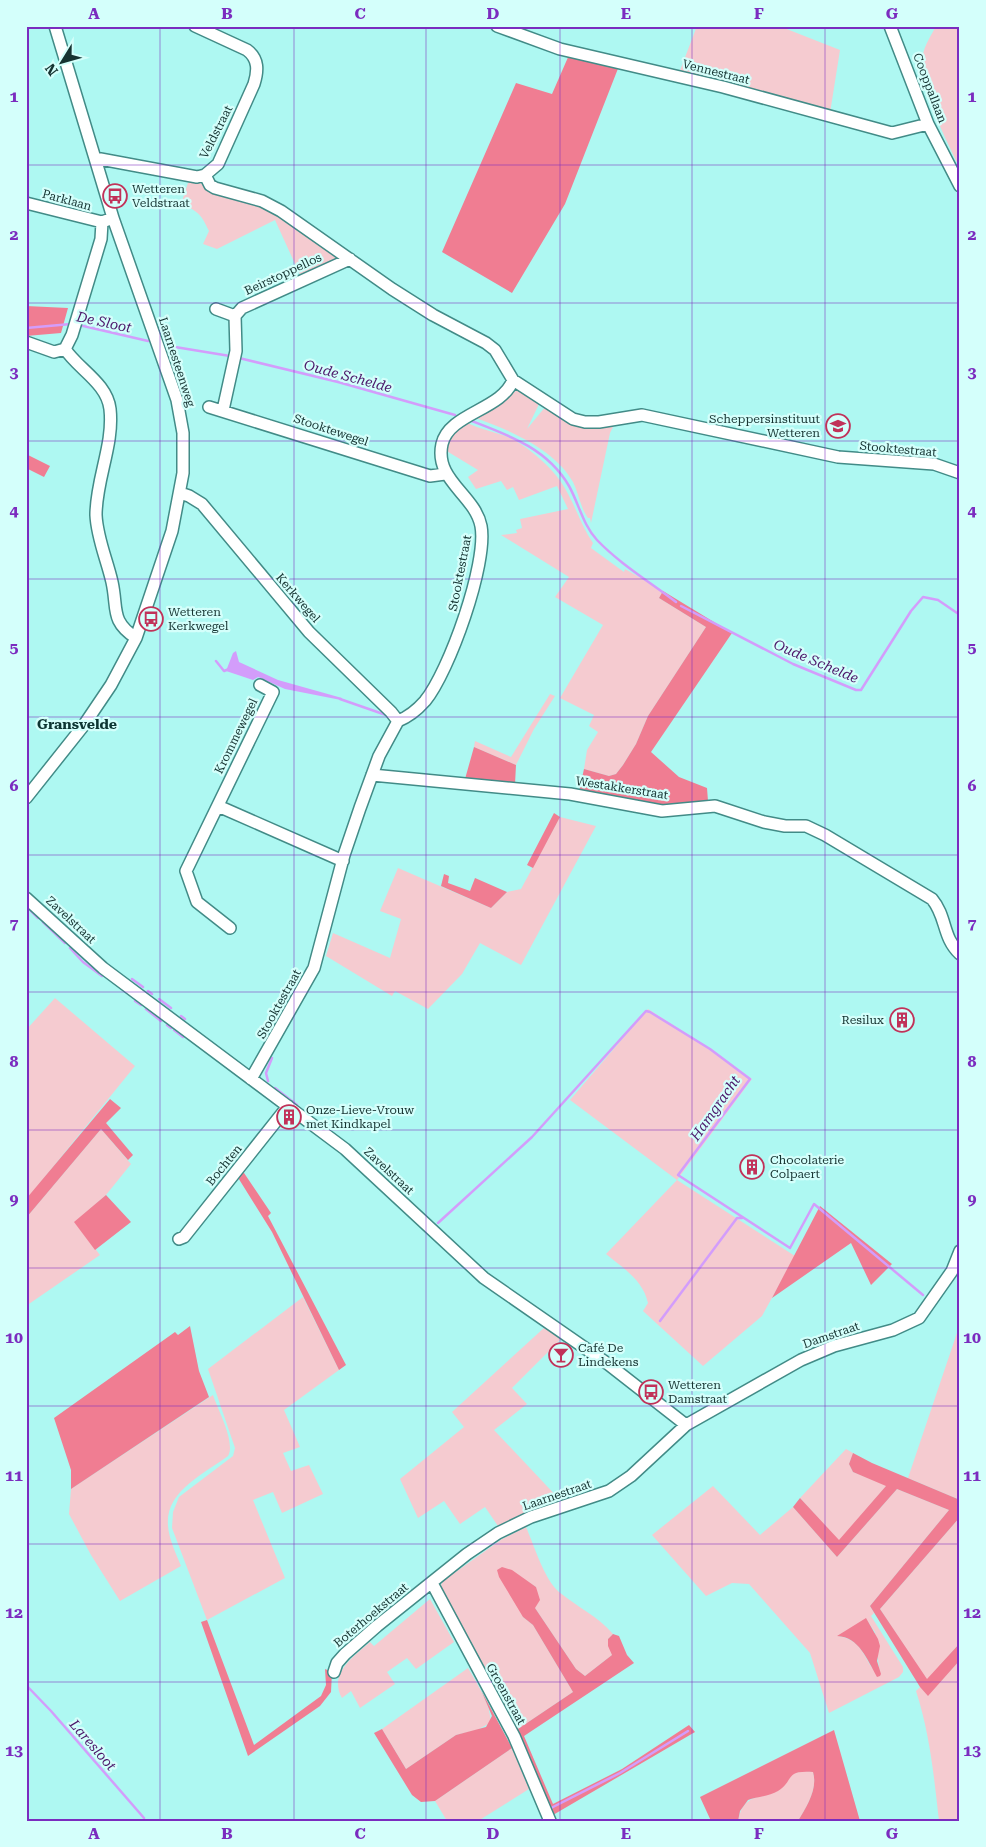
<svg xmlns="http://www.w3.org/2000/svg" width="986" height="1847" viewBox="0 0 986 1847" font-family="'Roboto Serif',serif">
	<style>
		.green { fill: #f5cbd0; fill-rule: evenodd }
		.forest { fill: #f07d92 }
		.water { fill: #d39dfb }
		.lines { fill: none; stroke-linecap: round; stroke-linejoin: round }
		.stream { stroke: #d39dfb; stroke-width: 2.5 }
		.minor-casing { stroke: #428b87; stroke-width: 14 }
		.minor { stroke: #fff; stroke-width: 11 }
		.grid { fill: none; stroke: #7b2cbf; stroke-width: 1; stroke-opacity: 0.55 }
		.labels { text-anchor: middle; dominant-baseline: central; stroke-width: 4.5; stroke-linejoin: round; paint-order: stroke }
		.street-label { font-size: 12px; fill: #153331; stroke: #d4fffb }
		.poi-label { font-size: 12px; fill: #153331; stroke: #d4fffb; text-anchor: start }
		.water-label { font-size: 14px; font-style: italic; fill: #4b1669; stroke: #d4fffb }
		.neighbourhood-label { font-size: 14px; font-weight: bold; fill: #0d3532; stroke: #d4fffb }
		.neatline { fill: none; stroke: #7b2cbf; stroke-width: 2 }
		.grid-label { font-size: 16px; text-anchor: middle; font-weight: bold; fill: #7b2cbf }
	</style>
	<rect width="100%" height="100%" fill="#aef8f2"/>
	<!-- green -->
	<path class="green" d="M697,26H779L840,50L830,113L679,73Z
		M936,26H960V169C945,136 920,92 923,55C924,46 932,34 936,26Z
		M194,181L260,204L333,250L336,260L301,277L275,220L217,249L203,244L209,231C201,214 198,211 181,204L188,183Z
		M519,389L540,402L527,429L546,406L560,416L619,423L614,425L610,433L591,523L590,518H588C580,507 579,494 573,482C555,449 507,429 473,417Z
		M466,422C482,431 500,432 516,441C531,450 551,467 561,482C574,501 580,524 593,543L591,548L624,572L625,569L663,591L659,598L706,627L648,716L636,744L623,765L616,774L609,776L584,769L587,750L598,732L589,726L594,715L560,698L603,625L555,597L569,577L501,535L517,533L516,530L522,528L520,519L568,509L557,486L519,500L513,487L507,490L501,481L476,489L468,477L478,470L445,450L448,438Z
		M550,694L555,696L534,729L516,765L474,747L475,741L511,757Z
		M560,817L596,826L521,965L480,943L462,974L428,1009L395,991L392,996L326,956L333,933L390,958L401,919L380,911L398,868L491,908L507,892L521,889Z
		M55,998L135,1066L26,1200V1030Z
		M648,1009L716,1053L752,1079L677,1180L795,1256L762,1316L703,1366L643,1311L648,1303C643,1280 623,1268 606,1254L677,1180L570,1100Z
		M101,1129L131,1164L106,1195L75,1222L100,1255L26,1306V1218Z
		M303,1297L339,1370L284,1410L300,1447L283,1453L291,1471L309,1465L323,1494L282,1513L273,1492L253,1500L285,1578L207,1620L172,1528L173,1512L179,1497L233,1456L235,1448L208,1369Z
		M960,1324V1500L908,1478Z
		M545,1327L561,1339L512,1388L527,1404L494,1430L561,1501L498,1526L485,1507L460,1524L444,1501L418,1518L400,1479L464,1427L452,1412Z
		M213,1395C218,1410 236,1443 228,1456C204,1474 165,1491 168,1526C169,1539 176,1554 181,1566L120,1601L91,1555L69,1514L71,1489Z
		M846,1449L853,1453L849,1464L853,1472L887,1485L839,1541L800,1498Z
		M713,1486L760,1535L793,1507L837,1557L897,1489L949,1510L870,1606L874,1613L871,1616L903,1667V1672L899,1677L829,1713L810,1653L749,1584L732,1583L706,1596L652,1535ZM866,1619L875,1632L880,1676C864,1665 866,1640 838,1636Z
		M960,1517V1643L927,1680L880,1609Z
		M526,1527C534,1545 544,1579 559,1592C577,1607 598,1616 613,1634L608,1639L612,1655L585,1676L576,1669L535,1608L536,1587L525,1580L523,1617L533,1625L573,1692L515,1731L444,1597L441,1585L443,1581L502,1539Z
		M430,1599L454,1642L416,1669L407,1658L387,1672L395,1684L360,1708L351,1691L342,1698C328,1674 354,1656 370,1642L374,1646Z
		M960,1660V1821H939C934,1777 930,1734 916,1691L920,1687L928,1695Z
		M468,1668C476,1681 493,1709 490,1723L477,1730L456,1735L406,1769L382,1729Z
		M512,1748L529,1789L478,1821H447L435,1801Z
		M805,1771L813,1772C818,1789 807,1806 798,1821H738C744,1790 764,1801 783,1786C787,1783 789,1777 793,1773Z"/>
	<!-- forest -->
	<path class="forest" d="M569,55L619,66L565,204L512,293L442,252L516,83L552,94Z
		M26,306L68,308L61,333L26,336Z
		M26,454L50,466L44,477L26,468Z
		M663,591L732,633L651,752L679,777L707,788L708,801L663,807L579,791L584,769L609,776L616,774L623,765L636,744L648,716L706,627L659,598Z
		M474,747L516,765L515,784L465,779Z
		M554,813L560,817L533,868L527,865Z
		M444,874L449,876L448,883L470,891L475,878L507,892L491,908L441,886Z
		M110,1099L121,1108L106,1123L133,1155L128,1160L101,1129L26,1218V1199Z
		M242,1170L271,1213L268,1216L346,1365L339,1370L272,1232L237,1176Z
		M106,1195L131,1222L95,1250L74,1222Z
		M820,1206L892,1264L871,1285L851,1243L772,1298Z
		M190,1326L199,1371L209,1397L71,1489V1470L54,1418L175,1332L178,1335Z
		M853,1453L872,1463L960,1500V1517L880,1609L927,1679L960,1643V1660L928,1696L920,1687L870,1606L949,1510L897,1489L837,1557L793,1507L800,1498L839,1540L886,1486L853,1472L849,1464Z
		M502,1567L512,1570L536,1587L540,1600L535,1608L576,1669L585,1676L612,1655L608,1646V1639L613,1634L619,1636L627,1655L634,1663L524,1736L553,1804L622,1769L689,1725L695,1732L553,1815L515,1731L573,1692L533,1625L523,1617L499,1577L497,1570Z
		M866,1618L878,1639L880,1646L877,1661L881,1674L880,1676L877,1677C867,1659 859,1637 837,1636Z
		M207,1620L254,1745L321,1696L326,1685L325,1669L332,1672L331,1692L320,1706L248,1756L201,1622Z
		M481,1690L512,1748L435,1801L421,1802L412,1795L374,1733L382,1729L406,1769L456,1735L486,1727L492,1716Z
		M834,1730L860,1821H798C807,1806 818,1789 813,1772C784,1770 795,1780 778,1791C770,1796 757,1797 748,1800L740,1811L738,1821H711L700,1797Z"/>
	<!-- water -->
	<path class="water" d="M236,651L239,662L278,680L342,698L341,700L285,689L258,677L253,680L226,671L233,653Z"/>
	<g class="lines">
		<!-- stream -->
		<path class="stream" d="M79,325L148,341
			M26,328L71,324
			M169,346L230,356
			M239,358L338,382L455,415
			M469,420C508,435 547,448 569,486C579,504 583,525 597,540C620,564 650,582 676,602
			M681,606L793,664L856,690H861L911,611L923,597L938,600L960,615
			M216,661L224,671L229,669
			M340,699L386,715
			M26,906L27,907
			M31,911L38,918
			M43,922L65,943
			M70,948L83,962L102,976
			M132,979L143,987
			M148,991L152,994
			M159,999L171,1008
			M135,1001L141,1005
			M146,1009L161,1021
			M181,1016L185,1019
			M167,1025L171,1028
			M174,1030L183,1037
			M268,1081L266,1073L272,1058
			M275,1088L297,1105
			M438,1223L532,1137L646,1011L650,1012L710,1049L750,1079L678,1175L790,1248L814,1204L923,1295
			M660,1321L737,1218H742
			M26,1685L51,1711L144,1818
			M551,1811L550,1809L553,1807L620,1773L688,1731"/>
		<!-- minor casing -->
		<g class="minor-casing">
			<path id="minor" d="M497,26L560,49L723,87L892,133L928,124
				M890,26L928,124L960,186
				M95,158L197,177L205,175L218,164L254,84C258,71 259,59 247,50L195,26
				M205,175L210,185L215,188L262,201L281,211L392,289L433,315L486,343L495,350L513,380L573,419L585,422H599L642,415L838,457L934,464L960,473
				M26,203L102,222
				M216,309L235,316
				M26,342L54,352L65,349
				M65,349C78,369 107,383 110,409C114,445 96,479 96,515C97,538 107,560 112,582C118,609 110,621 136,638
				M65,349L72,335L101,239L102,222L113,218
				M209,407L430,476L445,474
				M223,410L236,351L235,316L242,308L350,259
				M180,493L189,496L202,504L309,632L391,712L398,721
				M372,775L570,794L662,811L715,806L764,822L785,826H806L825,835L932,899C947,917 942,937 960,954
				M26,798L84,725L111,685L136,638L172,531L183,473V433L177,400L113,218L55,26
				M218,806L343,861
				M26,898L103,968L345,1149L484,1278L608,1364L686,1425
				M230,928L197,902L186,871L273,692L260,685
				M251,1079L314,968L344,855L360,808L379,756L398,721C408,717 418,709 425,701C449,672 488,563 481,526C475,495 434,480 442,444C449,413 502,410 513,380
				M179,1239L184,1237L288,1106
				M432,1583L514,1736L550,1821
				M334,1672L337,1663L345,1654L377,1626L467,1554L498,1533L531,1517L609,1491L631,1476L686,1425L801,1360L834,1346L893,1330L919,1318L952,1271L960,1251"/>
		</g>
		<!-- minor -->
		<use href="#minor" class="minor"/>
	</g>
	<!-- grid -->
	<path class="grid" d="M160,26V1821M294,26V1821M426,26V1821M560,26V1821M692,26V1821M825,26V1821M26,165H960M26,303H960M26,441H960M26,579H960M26,717H960M26,855H960M26,992H960M26,1130H960M26,1268H960M26,1406H960M26,1544H960M26,1682H960"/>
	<!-- icons -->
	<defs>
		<g id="bus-ring" transform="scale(1.25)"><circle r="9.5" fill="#d4fffb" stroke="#c13259" stroke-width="1.5"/><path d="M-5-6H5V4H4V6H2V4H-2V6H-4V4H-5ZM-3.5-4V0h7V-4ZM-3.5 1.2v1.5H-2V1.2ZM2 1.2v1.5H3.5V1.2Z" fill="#c13259"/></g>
		<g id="school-ring" transform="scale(1.25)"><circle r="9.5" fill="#d4fffb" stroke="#c13259" stroke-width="1.5"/><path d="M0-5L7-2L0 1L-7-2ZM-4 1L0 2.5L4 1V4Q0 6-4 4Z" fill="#c13259"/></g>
		<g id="building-ring" transform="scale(1.25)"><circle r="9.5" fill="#d4fffb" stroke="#c13259" stroke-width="1.5"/><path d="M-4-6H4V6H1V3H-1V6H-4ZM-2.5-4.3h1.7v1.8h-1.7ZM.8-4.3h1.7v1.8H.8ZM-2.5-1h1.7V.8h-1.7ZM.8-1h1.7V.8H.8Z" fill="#c13259"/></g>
		<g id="bar-ring" transform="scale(1.25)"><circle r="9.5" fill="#d4fffb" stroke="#c13259" stroke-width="1.5"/><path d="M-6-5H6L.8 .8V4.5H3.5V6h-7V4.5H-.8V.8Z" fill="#c13259"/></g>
	</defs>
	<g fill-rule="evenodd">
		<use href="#bus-ring" x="115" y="196"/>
		<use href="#school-ring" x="838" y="426"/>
		<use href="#bus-ring" x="151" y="619"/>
		<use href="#building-ring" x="902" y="1020"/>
		<use href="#building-ring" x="289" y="1117"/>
		<use href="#building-ring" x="752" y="1167"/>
		<use href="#bar-ring" x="561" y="1355"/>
		<use href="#bus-ring" x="651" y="1392"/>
	</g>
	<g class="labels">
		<!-- street labels -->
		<g class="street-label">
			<text transform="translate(716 72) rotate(14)">Vennestraat</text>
			<text transform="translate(930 88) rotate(69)">Cooppallaan</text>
			<text transform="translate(216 132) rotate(-63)">Veldstraat</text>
			<text transform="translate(67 200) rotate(15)">Parklaan</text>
			<text transform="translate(283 274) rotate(-25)">Beirstoppellos</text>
			<text transform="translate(177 362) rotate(72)">Laarnesteenweg</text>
			<text transform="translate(331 430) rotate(18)">Stooktewegel</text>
			<text transform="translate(898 449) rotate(5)">Stooktestraat</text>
			<text transform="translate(460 573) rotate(-79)">Stooktestraat</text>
			<text transform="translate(298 598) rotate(49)">Kerkwegel</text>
			<text transform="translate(236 736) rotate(-64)">Krommewegel</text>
			<text transform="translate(622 788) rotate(9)">Westakkerstraat</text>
			<text transform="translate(71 920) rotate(43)">Zavelstraat</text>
			<text transform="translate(279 1004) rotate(-61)">Stooktestraat</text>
			<text transform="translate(224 1165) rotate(-51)">Bochten</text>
			<text transform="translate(389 1171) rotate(43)">Zavelstraat</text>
			<text transform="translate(831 1335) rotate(-19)">Damstraat</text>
			<text transform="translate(557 1495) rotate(-19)">Laarnestraat</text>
			<text transform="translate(371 1615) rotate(-40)">Boterhoekstraat</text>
			<text transform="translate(506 1694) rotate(61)">Groenstraat</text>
		</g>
		<!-- poi labels -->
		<g class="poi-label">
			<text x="132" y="189">Wetteren<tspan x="132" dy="14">Veldstraat</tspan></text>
			<text x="820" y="419" text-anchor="end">Scheppersinstituut<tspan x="820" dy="14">Wetteren</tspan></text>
			<text x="168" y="612">Wetteren<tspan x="168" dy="14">Kerkwegel</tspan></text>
			<text x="884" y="1020" text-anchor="end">Resilux</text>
			<text x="306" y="1110">Onze-Lieve-Vrouw<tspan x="306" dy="14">met Kindkapel</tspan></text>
			<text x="770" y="1160">Chocolaterie<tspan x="770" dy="14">Colpaert</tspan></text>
			<text x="578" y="1348">Café De<tspan x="578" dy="14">Lindekens</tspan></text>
			<text x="668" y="1385">Wetteren<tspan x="668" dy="14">Damstraat</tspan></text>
		</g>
		<!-- water labels -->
		<g class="water-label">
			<text transform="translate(104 322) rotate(12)">De Sloot</text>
			<text transform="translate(348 376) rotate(15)">Oude Schelde</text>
			<text transform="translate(816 661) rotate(23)">Oude Schelde</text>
			<text transform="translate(715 1108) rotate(-55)">Hamgracht</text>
			<text transform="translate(93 1745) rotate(49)">Laresloot</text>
		</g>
		<!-- neighbourhood labels -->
		<g class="neighbourhood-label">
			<text x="77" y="724">Gransvelde</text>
		</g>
	</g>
	<!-- border -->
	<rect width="986" height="1847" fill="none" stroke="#d4fffb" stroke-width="55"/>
	<!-- north arrow -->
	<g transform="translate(62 62) rotate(233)" stroke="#d4fffb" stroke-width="4" paint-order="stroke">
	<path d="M0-4L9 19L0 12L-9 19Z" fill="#153331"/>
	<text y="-8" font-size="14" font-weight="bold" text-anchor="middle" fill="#153331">N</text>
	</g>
	<rect x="28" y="28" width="930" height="1792" class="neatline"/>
	<g class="grid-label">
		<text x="94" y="19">A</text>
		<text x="227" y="19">B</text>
		<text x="360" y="19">C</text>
		<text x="493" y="19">D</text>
		<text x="626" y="19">E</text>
		<text x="759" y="19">F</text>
		<text x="892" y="19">G</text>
		<text x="14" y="102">1</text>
		<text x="972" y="102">1</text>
		<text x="14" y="240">2</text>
		<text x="972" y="240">2</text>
		<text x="14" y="378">3</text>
		<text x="972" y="378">3</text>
		<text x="14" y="516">4</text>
		<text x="972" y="516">4</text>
		<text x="14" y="653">5</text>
		<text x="972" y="653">5</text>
		<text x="14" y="791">6</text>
		<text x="972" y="791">6</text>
		<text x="14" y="929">7</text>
		<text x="972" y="929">7</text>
		<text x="14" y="1067">8</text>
		<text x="972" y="1067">8</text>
		<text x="14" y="1205">9</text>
		<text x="972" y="1205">9</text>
		<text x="14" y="1343">10</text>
		<text x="972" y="1343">10</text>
		<text x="14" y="1481">11</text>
		<text x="972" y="1481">11</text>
		<text x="14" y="1618">12</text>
		<text x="972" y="1618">12</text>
		<text x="14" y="1756">13</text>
		<text x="972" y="1756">13</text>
		<text x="94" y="1839">A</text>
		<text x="227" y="1839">B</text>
		<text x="360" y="1839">C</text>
		<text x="493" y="1839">D</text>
		<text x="626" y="1839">E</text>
		<text x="759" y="1839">F</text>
		<text x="892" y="1839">G</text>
	</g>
</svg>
